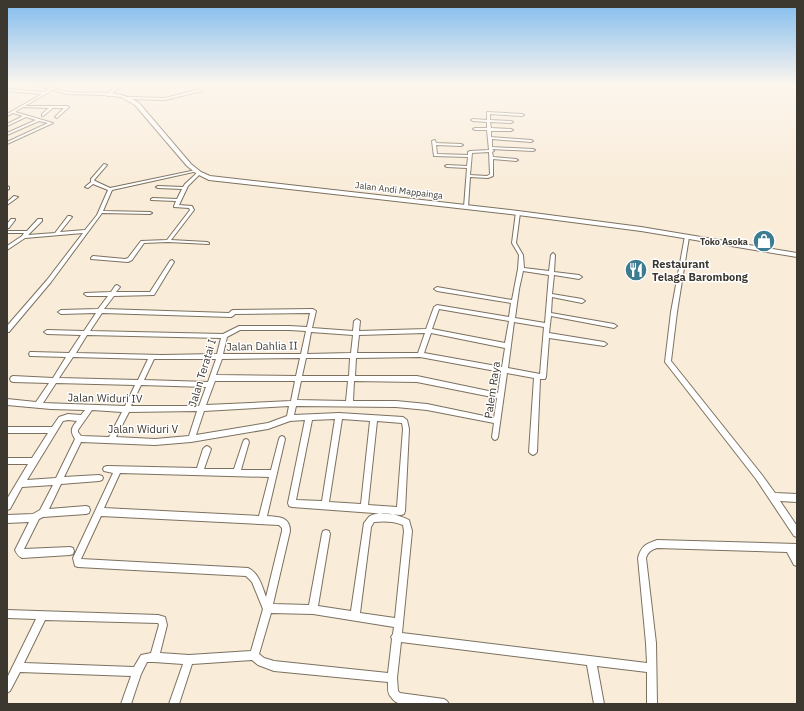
<svg xmlns="http://www.w3.org/2000/svg" width="804" height="711" viewBox="0 0 804 711" font-family="'IBM Plex Sans',sans-serif">
	<style>
		.lines { fill: none; stroke-linecap: round; stroke-linejoin: round }
		.street-casing { stroke: #7c7160; stroke-width: 2 }
		.primary-casing { stroke: #7c7160; stroke-width: 2 }
		.street { fill: #fff; fill-rule: evenodd }
		.primary { fill: #fff; fill-rule: evenodd }
		.labels { text-anchor: middle; dominant-baseline: central; stroke-width: 3; stroke-linejoin: round; paint-order: stroke }
		.far-street-label { font-size: 9px; fill: #3c372f; stroke: #fff }
		.far-poi-label { font-size: 9px; font-weight: bold; fill: #3c372f; stroke: #fff; text-anchor: end }
		.poi-label { font-size: 11px; font-weight: bold; fill: #3c372f; stroke: #fff; text-anchor: start }
		.street-label { font-size: 11px; fill: #3c372f; stroke: #fff }
	</style>
	<rect width="100%" height="100%" fill="#f9ecd9"/>
	<g class="lines">
		<!-- street casing -->
		<g class="street-casing">
			<path id="street" d="M119,84H123L109,96H107V94Z
				M207,84H211L202,91L165,100L129,99L127,98L129,97L165,98L200,89Z
				M51,88L54,89L25,106H67L69,107L68,108L57,118L55,117L64,108H53L43,116H42V114L49,108L23,107L15,112L53,123L7,144V142L48,123L39,121L7,135V133L36,120L26,117L7,126V124L23,116L13,113L7,116V114L42,94L7,91V89L44,92Z
				M487,112L522,114L524,115L522,116L490,114V120L511,121L513,122L511,123L490,122L491,128L511,129L513,130L511,131H491V137L531,140L533,141L531,142L492,139V147L533,149L535,150L533,151L492,149L494,151L492,152L493,157L516,159L518,160L516,161L493,159V176L488,178L470,177L468,207L466,208L464,207L467,168L447,167L445,166L447,165L467,166L468,157L434,156L432,141L435,140L436,143L461,144L463,145L461,146L436,145L437,154L468,155V152L470,151L489,150L487,130H475L473,129L475,128H487V122L473,121L471,120L473,119L487,120ZM489,152L490,174L487,176L470,175L472,153Z
				M104,164L107,165L94,180L95,181L110,188L196,170L198,171L112,190L103,211L150,212L152,213L150,214L102,213L51,282L9,332H7V326L47,280L83,233L25,238L7,250V246L22,236L24,233H7V231H27L38,219H42V221L28,235L55,233L68,216H70L72,217L60,232L85,230L97,215L108,190L93,184L88,188L85,187L91,182V179Z
				M198,172L201,173L188,186L179,205L192,206L194,210L171,240L207,242L209,243V244L168,242L144,243L132,260L128,262L91,259V258L93,256L125,259L128,258L141,241L167,240L190,210L189,208L174,207V206L176,201L151,200V199L153,198L177,199L182,189L158,188L156,187L158,186L183,187L185,184Z
				M7,186L9,187V189L7,190Z
				M14,196L18,197L7,205V202Z
				M516,212H520V213L516,243L523,255L524,268L549,271L551,255L553,253L555,255L554,272L579,275L582,277L579,279L554,275L552,294L582,299L585,301L582,303L552,297L551,313L614,324L617,326L614,328L551,316L549,333L604,342L607,344L604,346L549,338L546,377L545,379H540L537,452L535,454L533,455L531,454L529,452L534,378L507,373L498,437L497,439L495,440L493,439L492,437L494,423L427,410L396,407L296,406L294,415L339,413L403,417L407,420L409,429L405,511L404,514L401,515L292,507L289,506L288,503L305,420L290,421L268,429L191,442L155,445L81,442L64,477L99,475L102,476L103,478L102,480L99,481L61,484L49,509L86,506L89,507L90,510L89,513L86,514L43,517L39,519L24,549L70,547L73,548L74,551L73,554L70,555L22,558C18,556 17,554 15,550L29,522L7,523V515L33,514L40,510L53,485L22,487L10,509L7,510V499L28,464H7V458H32L48,433H7V427H52L59,417L68,414L81,415L85,410L51,409L7,405V399L36,402L49,383L13,382L11,381L10,379L11,377L13,376L53,378L66,357L32,356H30L29,354L30,352H32L69,353L81,335L47,334L44,332L47,330L84,331L96,313L61,314L58,312L61,310L98,309L108,296H87L84,294L85,293L111,292L115,286L117,285L120,287L116,292H150L170,261L172,260L174,262L154,295L114,296L104,309L229,313L231,311L233,310L313,309L316,311L312,328L353,331L354,321L357,319L360,321L359,331L426,329L434,307L437,305L509,317L511,303L437,291L434,289L437,287L512,300L518,269L519,255L512,243ZM523,271L549,275L545,323L515,318L519,289ZM439,309L509,321L505,343L432,329ZM102,313L231,317L233,316L235,314L310,313L307,327L289,326H239L223,334L90,331ZM514,322L544,327L540,374L508,368ZM240,330H289L306,331L301,354H223L227,337ZM311,332L353,335L351,353L307,354ZM425,333L418,353H357L359,335ZM431,333L505,348L502,367L424,353ZM87,335L221,338L217,354L162,355L76,353ZM73,357L148,359L138,380L59,378ZM420,357L501,372L498,393L417,376H355L356,358ZM300,358L296,376L216,375L222,359ZM306,358H350L349,376H302ZM154,359H216L208,382L144,380ZM215,381H295L291,401L206,405ZM301,381H348L346,401L297,400ZM354,381L417,382L497,398L494,418L427,404L396,401H353ZM56,383L135,385L125,406L43,403ZM141,385L206,387L199,406H131ZM289,406L287,416L268,423L196,435L204,411ZM92,410L122,412L109,437L81,436L78,432V430ZM197,411L189,436L155,439L116,437L129,412ZM335,419L322,501L296,500L312,420ZM342,419L370,421L361,504L329,502ZM68,420L77,421C71,428 70,431 75,439L56,478L27,480L63,421ZM377,421L402,423L403,429L397,507L368,505Z
				M11,219H15V220L9,228H7V224Z
				M685,236H687L689,237L677,312L671,361L762,475L775,493L797,494V502L780,501L797,526V537L794,536L756,479L665,362L671,312Z
				M282,436L284,437L285,439L267,516C278,517 290,516 290,531L273,604L309,605L322,534L323,531L326,530L329,531L330,534L318,606L351,611L364,523C366,521 368,517 370,516C380,510 400,515 409,520L412,531L402,633L647,663L646,643L638,558C641,546 646,544 657,540L797,544V552H796L797,554V566L794,565L787,552L657,548C651,550 648,552 646,558L656,643L657,704H647V672L597,666L604,704H594L587,665L401,642L397,678L398,691L400,693L444,699L447,701L449,704C435,704 411,706 398,703C395,702 393,700 391,697C387,693 388,687 388,682L274,671L258,665L252,660L192,664L179,704H169L183,664L154,662H147L141,674L131,704H121L131,676L20,672L10,691L7,693V678L36,619L7,618V610L158,615L165,617L167,625L160,653L189,655L251,651L263,609L252,582L246,576L78,567L75,566L73,558L113,473L104,471L103,469L104,467L107,466L197,468L203,449L205,447L207,446L209,447L211,449L204,469H234L243,442L244,440L246,439L248,440L249,442L241,470H271L279,439L280,437ZM120,473L269,477L259,516L104,508ZM101,516L279,525L282,528V531L266,597C262,586 259,573 248,568L81,559ZM374,522C384,521 394,521 403,525L404,531L395,618L360,613L371,527ZM271,613L313,614L394,627L393,634L391,637L392,639L388,673L274,661L264,658L259,654ZM45,620L158,623L159,625L151,653L141,655L134,667L24,663Z"/>
		</g>
		<!-- primary casing -->
		<g class="primary-casing">
			<path id="primary" d="M30,84C44,84 56,90 69,92C93,94 118,88 139,103L191,164L201,172L210,176L518,211L641,227L797,253V257L641,231L518,215L209,180L197,174L187,166L135,105L121,97L104,95L68,94Z"/>
		</g>
		<!-- street -->
		<use href="#street" class="street"/>
		<!-- primary -->
		<use href="#primary" class="primary"/>
	</g>
	<!-- sky -->
	<linearGradient id="sky" x2="0" y2="1"><stop stop-color="#80bbee"/><stop offset="0.46" stop-color="#fcf6ee"/><stop offset="1" stop-color="#fcf6ee" stop-opacity="0"/></linearGradient>
	<rect width="804" height="183" fill="url(#sky)"/>
	<!-- icons -->
	<defs>
		<g id="shop-disc" transform="scale(1.15)"><circle r="9.5" fill="#3c7b90" stroke="#fff"/><path d="M-5-2.5h2.3a2.7 3.5 0 0 1 5.4 0H5L5.5 6h-11ZM-1.5-2.5h3a1.5 2.3 0 0 0-3 0Z" fill="#fff"/></g>
		<g id="restaurant-disc" transform="scale(1.15)"><circle r="9.5" fill="#3c7b90" stroke="#fff"/><path d="M-5-6h1v4h1v-4h1v4h1v-4h1v5L-1.5 .5V6h-2V.5L-5-1ZM5-6V6H3V1.5H1.5Q1.5-4 5-6Z" fill="#fff"/></g>
	</defs>
	<g fill-rule="evenodd">
		<use href="#shop-disc" x="764" y="241"/>
		<use href="#restaurant-disc" x="636" y="270"/>
	</g>
	<g class="labels">
		<!-- far-street labels -->
		<g class="far-street-label">
			<text transform="translate(399 190) rotate(7)">Jalan Andi Mappainga</text>
		</g>
		<!-- far-poi labels -->
		<g class="far-poi-label">
			<text x="748" y="241">Toko Asoka</text>
		</g>
		<!-- poi labels -->
		<g class="poi-label">
			<text x="652" y="264">Restaurant<tspan x="652" dy="13">Telaga Barombong</tspan></text>
		</g>
		<!-- street labels -->
		<g class="street-label">
			<text transform="translate(262 346) rotate(-1)">Jalan Dahlia II</text>
			<text transform="translate(202 373) rotate(-73)">Jalan Teratai I</text>
			<text transform="translate(492 390) rotate(-82)">Palem Raya</text>
			<text transform="translate(105 398) rotate(1)">Jalan Widuri IV</text>
			<text x="143" y="429">Jalan Widuri V</text>
		</g>
	</g>
	<!-- border -->
	<rect width="804" height="711" fill="none" stroke="#3c372f" stroke-width="16"/>
</svg>
